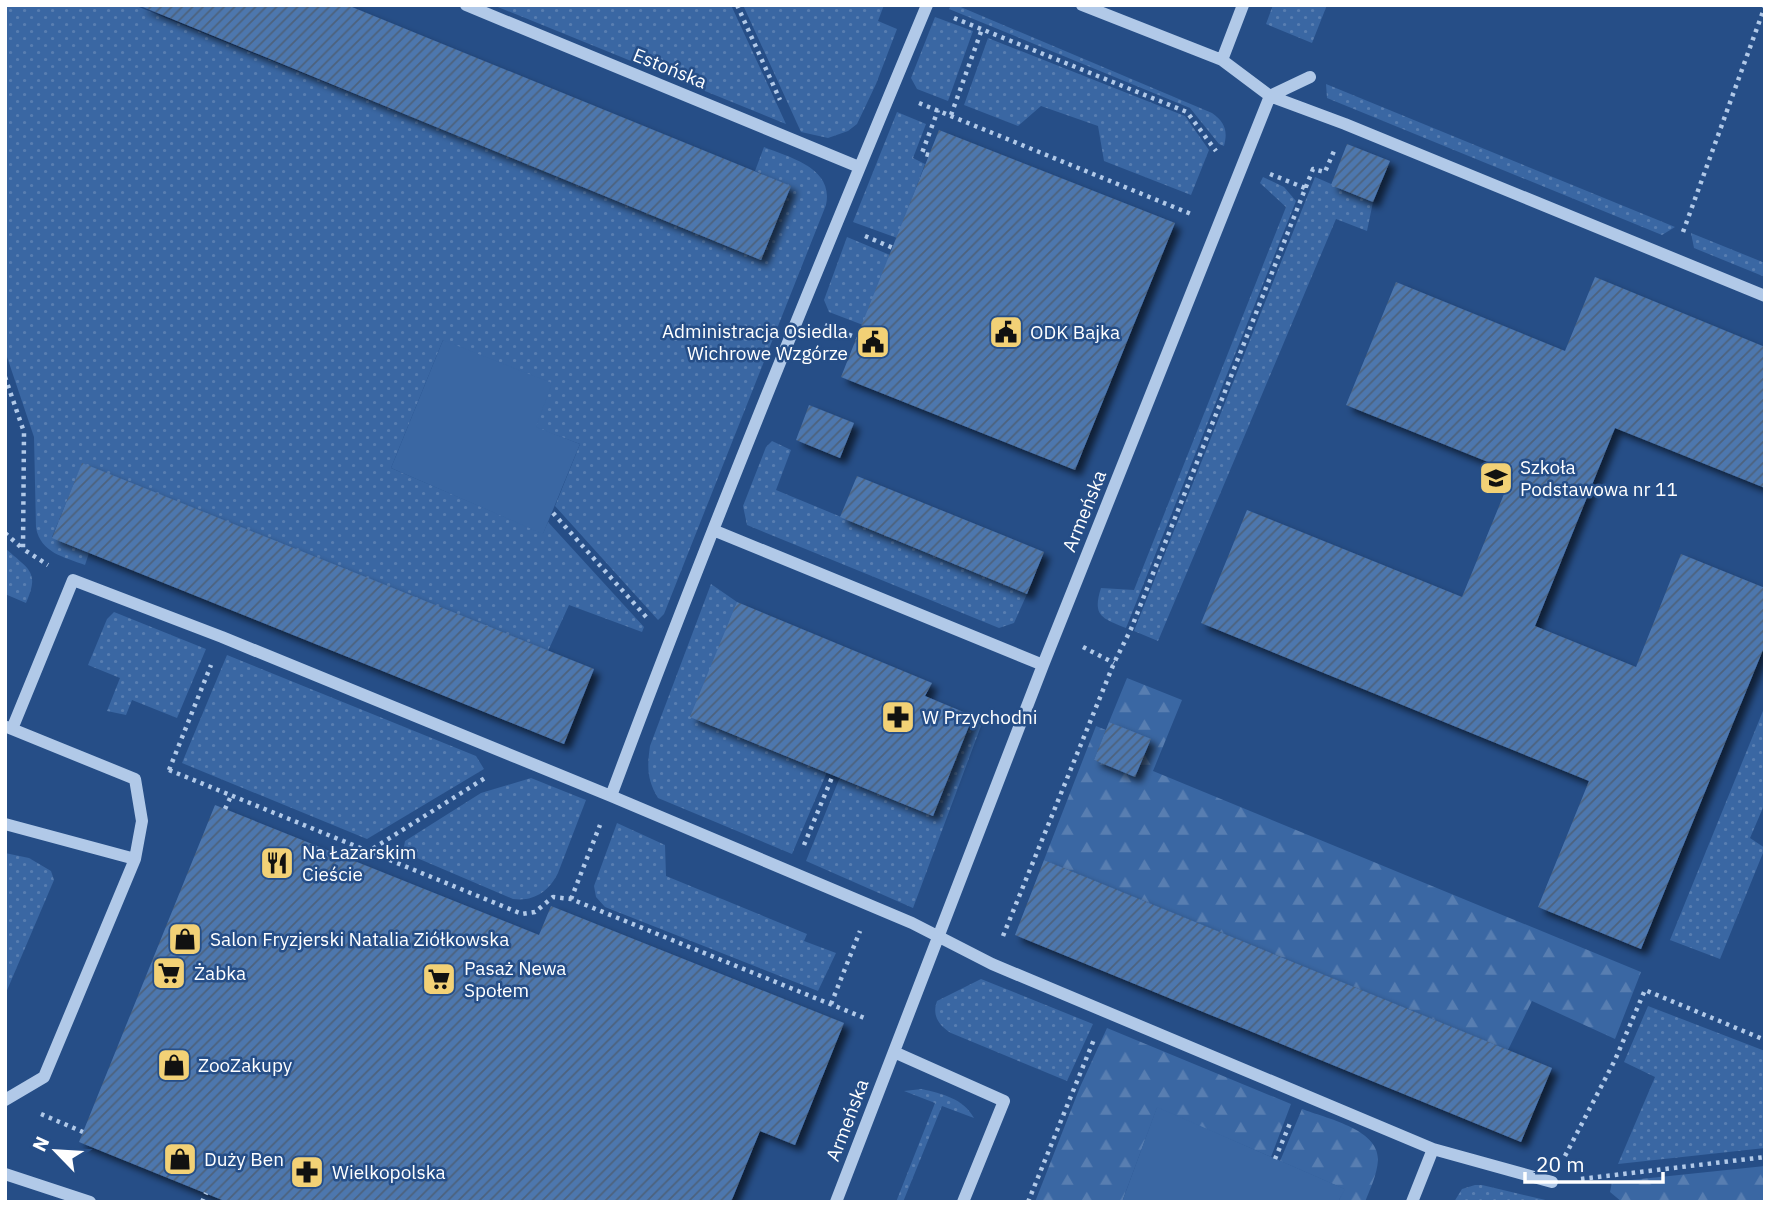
<svg xmlns="http://www.w3.org/2000/svg" width="1770" height="1207" viewBox="0 0 1770 1207" font-family="'IBM Plex Sans',sans-serif">
	<style>
		.grass { fill: url(#grass-dots) }
		.forest { fill: url(#forest-firs) }
		.park { fill: #3a67a3 }
		.building { fill: url(#building-hatch); filter: url(#shadow) }
		.lines { fill: none; stroke-linecap: round; stroke-linejoin: round }
		.path { stroke: #b1c9e8; stroke-width: 4.5; stroke-dasharray: 3.5 5; stroke-linecap: butt }
		.minor { stroke: #b1c9e8; stroke-width: 12 }
		.labels { text-anchor: middle; dominant-baseline: central; stroke-width: 5; stroke-linejoin: round; paint-order: stroke }
		.street-label { font-size: 19px; fill: #fff; stroke: #264e87 }
		.poi-label { font-size: 19px; fill: #fff; stroke: #264e87; text-anchor: start }
	</style>
	<defs>
		<pattern id="grass-dots" width="8" height="8" patternUnits="userSpaceOnUse" patternTransform="scale(1.75)"><rect width="8" height="8" fill="#3a67a3"/><path d="M2 2h.1M6 6h.1" fill="none" stroke="#587eb1" stroke-width="1.8" stroke-linecap="round"/></pattern>
		<pattern id="forest-firs" width="22" height="20" patternUnits="userSpaceOnUse" patternTransform="scale(1.75)"><rect width="22" height="20" fill="#3a67a3"/><path d="M5 1l3.5 6h-7zM16 11l3.5 6h-7z" fill="#587eb1"/></pattern>
		<pattern id="building-hatch" width="6" height="6" patternUnits="userSpaceOnUse" patternTransform="scale(1.75)"><rect width="6" height="6" fill="#4e77ae"/><path d="M-1 1l2-2M0 6l6-6M5 7l2-2" fill="none" stroke="#4d627d"/></pattern>
		<filter id="shadow"><feDropShadow dx="6" dy="6" stdDeviation="3.5" flood-color="#0009"/></filter>
	</defs>
	<rect width="100%" height="100%" fill="#264e87"/>
	<!-- grass -->
	<path class="grass" d="M5,5H134L761,259L791,186L755,171L764,147C791,158 834,168 826,205L664,614L658,620L555,506L580,444L536,428L443,340L391,468L543,533L548,522L644,627L642,632L569,605L548,651L82,464L52,537L89,553L85,565C64,557 41,553 36,528L34,437L5,351Z
		M493,5H731L786,124Z
		M743,5H884L878,21L897,29L876,84L857,124L848,131L828,138L801,132Z
		M951,5H956L1212,113C1225,122 1228,131 1224,146L1219,144L1190,108L949,9Z
		M1273,5H1327L1312,43L1266,24Z
		M935,17L973,31L948,101L917,89L911,78Z
		M988,38L1185,116L1209,150L1191,195L1104,161L1098,126L1041,106L1018,126L964,105Z
		M1326,84L1675,227L1662,235L1327,98Z
		M897,112L926,124L913,158L925,164L897,238L853,222Z
		M1263,177L1284,187L1296,201L1126,628C1102,618 1092,616 1101,588L1134,590L1286,207L1260,183Z
		M1315,177L1373,202L1367,231L1336,219L1158,641L1134,631Z
		M1691,233L1765,263V277L1694,248Z
		M847,237L890,255L863,325L829,312L824,300Z
		M772,441L791,450L776,490L1027,594L1014,623L999,628L747,525L743,506L766,447Z
		M5,548C29,570 40,571 26,603L5,594Z
		M711,584L737,602L827,772L792,854L658,798C647,780 647,767 650,746Z
		M114,612L206,649L177,718L132,700L126,715L107,711L120,678L88,665L107,619Z
		M227,655L476,756L484,769L367,839L182,763Z
		M1765,706V803L1750,838L1765,848L1720,959L1670,940Z
		M973,716L981,726L913,908L806,861L840,777L933,815Z
		M531,778L586,800L558,873C549,891 534,902 513,899L403,852L405,841L481,793Z
		M617,823L665,845L666,876L807,934L804,941L836,953L818,991L605,907L596,897L594,886Z
		M5,853L29,858L51,871L54,880L5,995Z
		M981,979L1093,1024L1067,1081L951,1033C938,1025 932,1015 937,1001Z
		M1648,1006L1765,1051V1148L1618,1164L1655,1077L1624,1062Z
		M922,1089C942,1094 963,1098 974,1118L942,1106L903,1202H896L935,1103L904,1091Z
		M1475,1185H1482L1554,1202H1454L1462,1189Z"/>
	<!-- forest -->
	<path class="forest" d="M1127,678L1182,700L1153,771L1641,972L1615,1039L1532,1001L1508,1050L1044,860L1096,726L1106,730L1094,760L1135,777L1151,740L1109,722Z
		M1107,1028L1291,1104L1271,1157L1157,1108L1122,1202H1035L1080,1087Z
		M1302,1109C1325,1118 1379,1129 1378,1160C1377,1175 1370,1189 1365,1202H1338L1344,1189L1280,1161Z
		M1765,1166V1202H1622L1610,1192L1612,1182Z"/>
	<!-- park -->
	<path class="park" d="M443,340L552,383L536,427L580,444L543,534L391,468Z
		M1157,1107L1345,1189L1338,1202H1122Z"/>
	<!-- building -->
	<path class="building" d="M138,5H347L791,186L761,260Z
		M939,130L1175,223L1075,470L841,377Z
		M1347,144L1390,161L1373,202L1331,185Z
		M1595,277L1765,347V488L1615,428L1535,626L1636,667L1681,554L1765,588V645L1641,949L1538,907L1589,781L1201,623L1247,510L1462,597L1513,472L1346,405L1396,282L1565,351Z
		M809,405L854,423L840,458L796,440Z
		M82,463L594,669L564,744L52,538Z
		M857,476L1044,552L1027,594L840,517Z
		M737,602L932,683L925,696L973,716L933,816L690,717Z
		M1109,722L1151,739L1135,777L1094,760Z
		M215,805L539,935L551,906L844,1023L795,1145L760,1131L731,1202H227L79,1142Z
		M1044,860L1552,1068L1521,1142L1015,935Z"/>
	<g class="lines">
		<!-- path -->
		<path class="path" d="M737,5L780,100
			M954,18L1187,112L1216,151
			M919,103L1191,214
			M951,115L982,29
			M929,155L922,153L938,110
			M1270,174L1305,188
			M1683,232L1765,6
			M865,236L893,248
			M825,325L857,338
			M5,377L24,432L23,549L48,565
			M553,513L648,619
			M5,533L23,549
			M1083,647L1114,663
			M169,770L522,914L535,912L553,897L571,899L867,1019
			M169,770L211,665
			M225,809L231,796
			M804,845L833,775
			M350,859L369,851L485,778
			M571,899L600,825
			M1003,936L1114,663L1131,629L1313,169L1325,172L1334,151
			M831,1004L860,931
			M41,1114L83,1132
			M1565,1156L1615,1060L1645,990L1765,1040
			M1275,1159L1291,1121
			M1581,1179L1765,1157
			M202,1202L206,1193
			M1028,1202L1095,1037"/>
		<!-- minor -->
		<path class="minor" d="M466,5L859,167
			M1082,5L1222,60L1270,96L1345,124L1765,296
			M1222,60L1243,5
			M1270,96L1310,77
			M713,530L1043,665
			M12,729L73,580L222,637L611,796L912,923L992,964L1433,1149L1552,1182
			M611,796C710,530 818,267 927,5
			M5,824L135,859
			M894,1052L1004,1101L963,1202
			M5,1100L44,1077L135,859L142,821L135,779L7,727
			M5,1174L90,1202
			M836,1202L1043,665L1270,96
			M1412,1202L1433,1149"/>
	</g>
	<!-- icons -->
	<defs>
		<g id="civic-square" transform="scale(1.75)"><rect x="-9" y="-9" width="18" height="18" rx="4" fill="#f2d176" stroke="#264e87"/><path d="M-.6-6.5H3V-4.5H.6V-3L4-1V1h2V6H-6V1h2V-1L-.6-3ZM-1.2 2.5V6h2.4V2.5Z" fill="#111"/></g>
		<g id="school-square" transform="scale(1.75)"><rect x="-9" y="-9" width="18" height="18" rx="4" fill="#f2d176" stroke="#264e87"/><path d="M0-5L7-2L0 1L-7-2ZM-4 1L0 2.5L4 1V4Q0 6-4 4Z" fill="#111"/></g>
		<g id="pharmacy-square" transform="scale(1.75)"><rect x="-9" y="-9" width="18" height="18" rx="4" fill="#f2d176" stroke="#264e87"/><path d="M-2-6h4v4h4v4h-4v4h-4v-4h-4v-4h4Z" fill="#111"/></g>
		<g id="restaurant-square" transform="scale(1.75)"><rect x="-9" y="-9" width="18" height="18" rx="4" fill="#f2d176" stroke="#264e87"/><path d="M-5-6h1v4h1v-4h1v4h1v-4h1v5L-1.5 .5V6h-2V.5L-5-1ZM5-6V6H3V1.5H1.5Q1.5-4 5-6Z" fill="#111"/></g>
		<g id="shop-square" transform="scale(1.75)"><rect x="-9" y="-9" width="18" height="18" rx="4" fill="#f2d176" stroke="#264e87"/><path d="M-5-2.5h2.3a2.7 3.5 0 0 1 5.4 0H5L5.5 6h-11ZM-1.5-2.5h3a1.5 2.3 0 0 0-3 0Z" fill="#111"/></g>
		<g id="supermarket-square" transform="scale(1.75)"><rect x="-9" y="-9" width="18" height="18" rx="4" fill="#f2d176" stroke="#264e87"/><path d="M-6-5.5h2.5l.6 2H6L4.5 2H-2.5L-4.4-4H-6ZM-1.5 3.2a1.3 1.3 0 1 0 .1 0ZM3 3.2a1.3 1.3 0 1 0 .1 0Z" fill="#111"/></g>
	</defs>
	<g fill-rule="evenodd">
		<use href="#civic-square" x="1006" y="332"/>
		<use href="#civic-square" x="873" y="342"/>
		<use href="#school-square" x="1496" y="478"/>
		<use href="#pharmacy-square" x="898" y="717"/>
		<use href="#restaurant-square" x="277" y="863"/>
		<use href="#shop-square" x="185" y="939"/>
		<use href="#supermarket-square" x="169" y="973"/>
		<use href="#supermarket-square" x="439" y="979"/>
		<use href="#shop-square" x="174" y="1065"/>
		<use href="#shop-square" x="180" y="1159"/>
		<use href="#pharmacy-square" x="307" y="1172"/>
	</g>
	<g class="labels">
		<!-- street labels -->
		<g class="street-label">
			<text transform="translate(670 68) rotate(22)">Estońska</text>
			<text transform="translate(1084 511) rotate(-68)">Armeńska</text>
			<text transform="translate(847 1120) rotate(-69)">Armeńska</text>
		</g>
		<!-- poi labels -->
		<g class="poi-label">
			<text x="848" y="331" text-anchor="end">Administracja Osiedla<tspan x="848" dy="22">Wichrowe Wzgórze</tspan></text>
			<text x="1030" y="332">ODK Bajka</text>
			<text x="1520" y="467">Szkoła<tspan x="1520" dy="22">Podstawowa nr 11</tspan></text>
			<text x="922" y="717">W Przychodni</text>
			<text x="302" y="852">Na Łazarskim<tspan x="302" dy="22">Cieście</tspan></text>
			<text x="210" y="939">Salon Fryzjerski Natalia Ziółkowska</text>
			<text x="464" y="968">Pasaż Newa<tspan x="464" dy="22">Społem</tspan></text>
			<text x="194" y="973">Żabka</text>
			<text x="198" y="1065">ZooZakupy</text>
			<text x="204" y="1159">Duży Ben</text>
			<text x="332" y="1172">Wielkopolska</text>
		</g>
	</g>
	<!-- border -->
	<rect width="1770" height="1207" fill="none" stroke="#ffffff" stroke-width="14"/>
	<!-- north arrow -->
	<g transform="translate(56 1151) rotate(295)" stroke="#264e87" stroke-width="5" paint-order="stroke">
	<path d="M0-5L12 26L0 18L-12 26Z" fill="#ffffff"/>
	<text y="-10" font-size="19" font-weight="bold" text-anchor="middle" fill="#ffffff">N</text>
	</g>
	<!-- scale -->
	<path d="M1525 1172v10h138v-10" fill="none" stroke="#ffffff" stroke-width="3.5"/>
	<text x="1536" y="1172" font-size="21" fill="#ffffff" stroke="#264e87" stroke-width="5" paint-order="stroke">20 m</text>
</svg>
